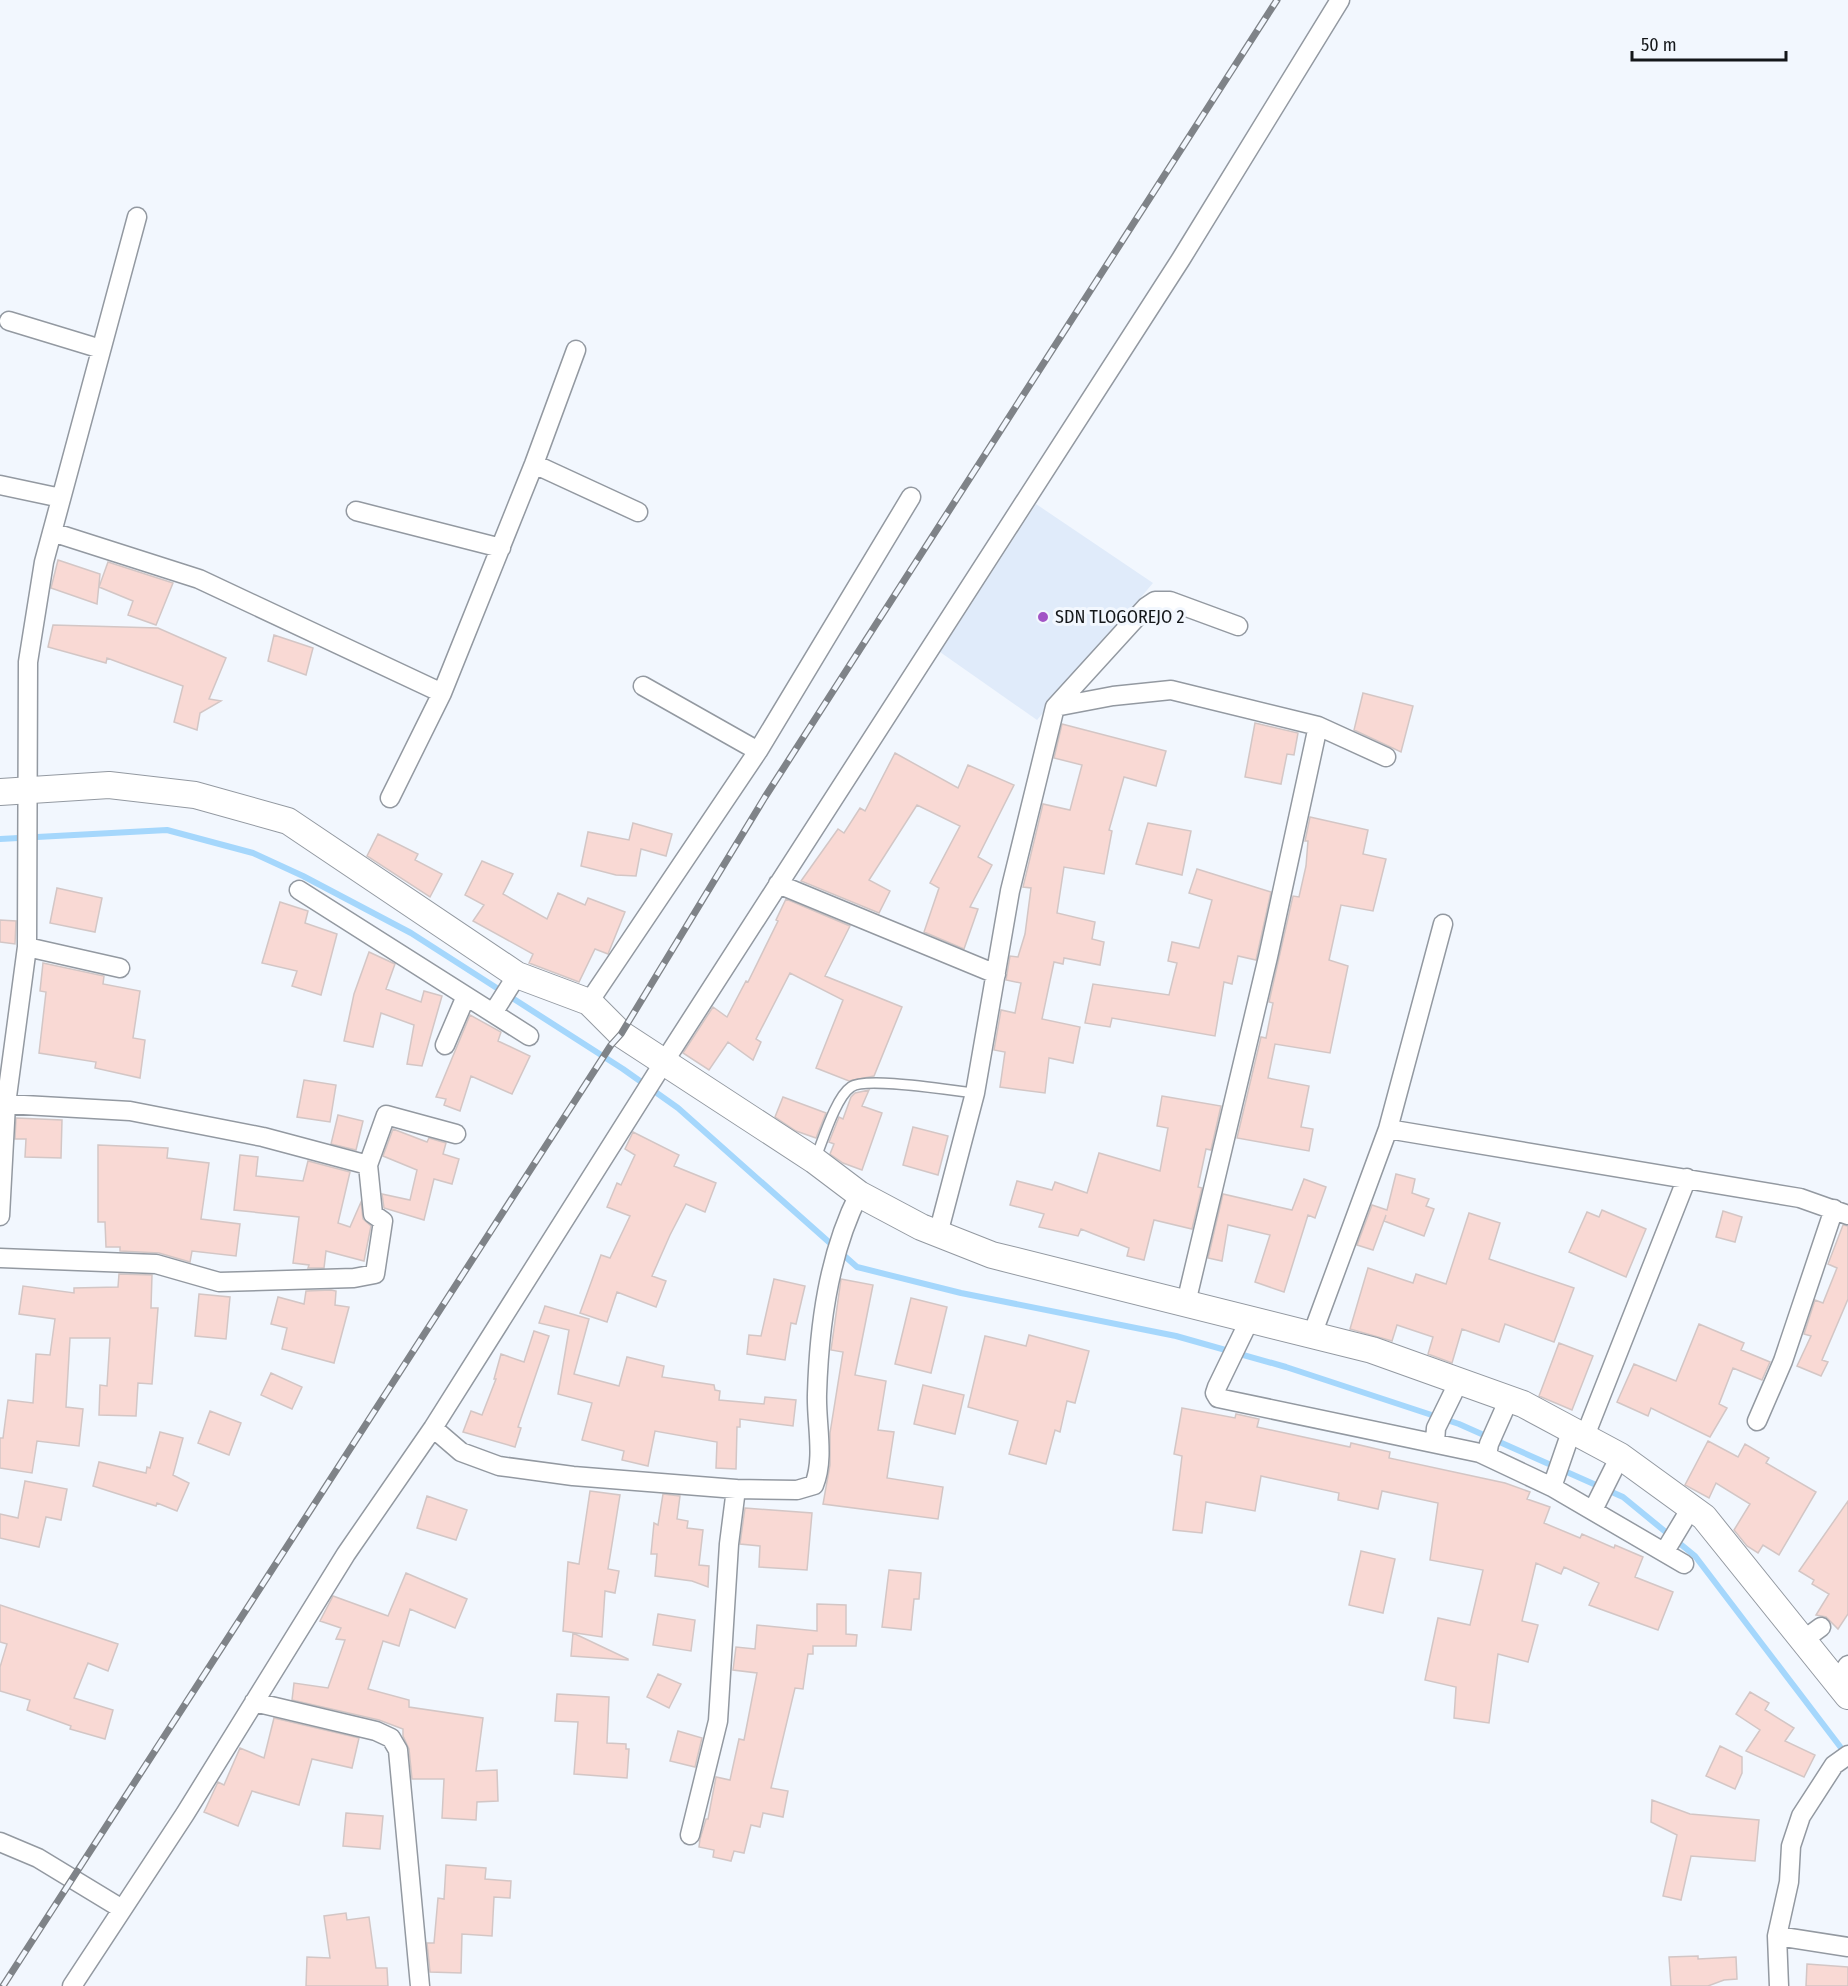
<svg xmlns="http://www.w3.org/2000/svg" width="1848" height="1986" viewBox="0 0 1848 1986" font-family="'Fira Sans Condensed',sans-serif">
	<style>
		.built { fill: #e0ebfa }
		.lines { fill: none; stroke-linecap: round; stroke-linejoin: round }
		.stream { stroke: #a5d7fc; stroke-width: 6 }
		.building { fill: #f9d9d4; stroke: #d3c6c5; stroke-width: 1.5 }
		.lane-casing { stroke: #9399a1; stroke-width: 12 }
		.street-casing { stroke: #9399a1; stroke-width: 21 }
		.secondary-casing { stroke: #9399a1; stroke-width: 28 }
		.lane { stroke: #fff; stroke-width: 9 }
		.street { stroke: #fff; stroke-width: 18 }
		.secondary { stroke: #fff; stroke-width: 26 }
		.rail-casing { stroke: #7f8388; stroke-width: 7 }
		.rail { stroke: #f2f7fe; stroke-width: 4.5; stroke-dasharray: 14; stroke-linecap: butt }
		.poi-dot { fill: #a254c5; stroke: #f2f7fe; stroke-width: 2 }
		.labels { text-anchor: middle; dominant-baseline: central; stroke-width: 6; stroke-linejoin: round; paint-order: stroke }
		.poi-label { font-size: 18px; fill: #14171a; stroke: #f2f7fe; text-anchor: start }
	</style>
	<rect width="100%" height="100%" fill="#f2f7fe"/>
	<!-- built -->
	<path class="built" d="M1036,504L1153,583L1037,720L940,652Z"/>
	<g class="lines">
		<!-- stream -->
		<path class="stream" d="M0,839L167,830L253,853L303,876L411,933L623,1069L678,1108L857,1267L961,1293L1176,1336L1286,1367L1459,1424L1623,1497L1695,1556L1845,1753"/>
	</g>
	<!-- building -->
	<path class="building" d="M58,560L100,574L97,604L51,588Z
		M108,562L173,583L156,625L128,615L133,601L99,587Z
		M53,625L158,628L226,658L209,699L221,701L200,713L197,730L174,722L183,686L107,658L106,663L48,647Z
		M274,635L313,648L306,675L268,661Z
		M1363,693L1413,706L1401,752L1354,730Z
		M1255,723L1298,733L1294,755L1287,754L1281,784L1245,777Z
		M1062,724L1166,751L1156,786L1124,777L1109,830L1112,831L1104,874L1064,867L1057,913L1095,922L1092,939L1104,942L1100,965L1064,958L1063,964L1054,962L1042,1019L1080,1027L1073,1063L1049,1058L1045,1093L1000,1087L1005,1052L994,1050L1001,1010L1015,1013L1021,983L1006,980L1010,956L1018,957L1025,934L1031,888L1023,887L1043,804L1070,810L1082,765L1054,758Z
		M895,753L958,788L968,765L1014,785L978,857L992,865L970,907L978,909L964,949L924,932L939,888L930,883L960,826L917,805L869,880L890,891L879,913L801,881L838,829L844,833L860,808L865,811Z
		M1310,817L1368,830L1363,854L1386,859L1373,911L1341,905L1329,960L1348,966L1330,1053L1275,1044L1268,1078L1309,1086L1301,1127L1313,1129L1309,1151L1237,1138L1261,1037L1266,1038L1273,1003L1269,1002L1293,896L1299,897L1306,866L1308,841H1305Z
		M633,823L672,834L666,856L641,849L636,876L616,875L581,866L588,832L629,840Z
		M1148,823L1191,831L1182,875L1136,864Z
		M378,834L418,854L415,860L442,874L430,897L367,856Z
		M482,861L513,874L503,894L547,919L558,893L585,905L588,898L625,912L608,954L595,949L579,982L529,963L533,954L473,921L484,905L465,895Z
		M1197,869L1271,892L1256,960L1238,956L1232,984L1224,982L1215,1036L1112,1018L1110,1027L1085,1023L1093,984L1169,995L1177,963L1168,961L1172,942L1199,948L1212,900L1189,893Z
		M57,888L102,898L95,932L50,923Z
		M786,899L850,926L825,976L902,1007L874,1076L849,1081L816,1068L843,1000L790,973L756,1039L761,1042L753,1060L728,1042L709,1070L683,1053L713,1007L727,1017L746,981L748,982L778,921L776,920Z
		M280,902L308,911L305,923L337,934L321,995L292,986L297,971L262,963Z
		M0,920L16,921L15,944L0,942Z
		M369,952L395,964L386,989L421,1002L424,991L442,996L422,1066L407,1064L414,1025L381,1013L373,1047L344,1041L354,994Z
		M43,963L104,976L103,984L140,991L133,1038L145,1040L140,1078L95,1068L96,1062L39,1053L46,992L40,991Z
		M470,1015L501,1032L498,1041L530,1056L512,1094L471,1076L460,1111L444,1105L446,1099L436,1097Z
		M304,1080L336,1085L330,1122L297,1117Z
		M869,1090L862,1106L882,1113L862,1170L843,1163L830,1154L834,1144L829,1142L839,1117L843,1119L851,1097L855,1093Z
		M1162,1096L1221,1106L1211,1150L1206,1149L1198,1187L1202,1188L1192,1229L1154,1220L1144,1260L1127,1256L1129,1248L1081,1229L1078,1236L1039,1227L1044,1214L1010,1205L1017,1181L1052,1190L1055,1182L1087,1193L1099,1153L1160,1171L1168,1128L1157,1126Z
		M783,1097L826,1113L816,1138L796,1131L775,1117Z
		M338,1115L363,1121L356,1150L331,1144Z
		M16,1118L62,1120L61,1158L25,1157L26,1139H15Z
		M913,1127L948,1136L938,1175L903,1165Z
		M393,1129L427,1142L429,1138L446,1143L443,1154L459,1159L452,1184L434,1179L424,1220L384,1208L382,1194L410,1200L417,1170L383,1156Z
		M633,1132L679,1155L674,1166L716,1183L705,1212L686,1204L670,1235L652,1276L666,1281L656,1307L617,1292L607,1322L580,1313L601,1255L610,1258L630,1216L607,1207L617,1183L621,1185L635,1155L625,1149Z
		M98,1145L168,1148L167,1158L209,1163L201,1219L240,1224L236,1256L192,1251L190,1262L159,1253L120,1251V1247H106L105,1222H98Z
		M240,1155L258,1157L256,1176L303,1181L308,1161L350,1172L338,1223L350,1227L361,1202L363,1219L371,1226L364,1261L326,1251L324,1268H308L309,1265L293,1263L299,1217L234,1210Z
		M1396,1174L1415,1179L1412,1193L1429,1199L1426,1206L1434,1209L1424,1236L1384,1221L1386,1215L1373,1250L1357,1245L1372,1205L1387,1210Z
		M1304,1179L1326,1187L1315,1218L1308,1215L1284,1292L1255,1282L1270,1235L1228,1225L1222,1261L1208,1258L1223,1194L1292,1210Z
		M1602,1210L1646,1229L1626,1277L1569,1252L1587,1212L1599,1217Z
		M1723,1211L1742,1217L1735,1242L1716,1237Z
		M1469,1213L1500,1223L1489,1259L1574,1288L1554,1342L1505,1324L1499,1342L1462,1329L1452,1363L1428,1354L1433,1337L1397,1325L1392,1341L1350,1329L1368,1268L1413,1283L1416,1274L1446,1284Z
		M1843,1225L1848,1226V1299L1822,1360L1828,1362L1821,1376L1797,1366L1811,1336L1804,1334L1815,1300L1823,1303L1837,1268L1828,1264Z
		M119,1274L152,1275L151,1308H158L152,1384L138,1383L136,1416L99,1415L100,1385L107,1386L110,1338H70L66,1407L83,1409L79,1446L37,1441L32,1473L0,1468V1438H3L8,1400L33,1403L36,1354L50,1355L55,1319L19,1314L23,1286L74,1293V1288L118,1287Z
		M774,1279L805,1286L796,1324L791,1323L785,1360L747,1354L749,1335L761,1336Z
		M841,1279L873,1285L855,1375L886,1381L878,1430L894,1432L887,1478L943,1487L938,1519L823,1504L830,1465V1433L843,1352L831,1350Z
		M331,1290L336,1291L335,1305L349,1307L334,1363L282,1349L287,1328L271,1324L278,1297L304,1304L306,1291Z
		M199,1294L230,1297L226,1339L195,1336Z
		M911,1298L947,1307L931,1373L895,1364Z
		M545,1306L589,1319L574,1374L619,1386L627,1357L664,1366L662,1377L714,1385L715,1390L720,1391L719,1400L764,1404L765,1397L796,1400L793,1426L740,1419V1427H737L736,1469L716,1468L717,1442L655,1431L648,1466L622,1460L624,1451L582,1440L592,1403L558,1394L569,1330L539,1323Z
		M1699,1324L1744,1343L1741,1350L1770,1362L1762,1380L1733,1368L1719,1404L1727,1408L1710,1437L1651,1408L1648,1416L1617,1402L1634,1364L1676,1381Z
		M534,1331L549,1336L518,1427L521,1428L515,1447L463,1432L471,1411L482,1415L496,1379H494L501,1354L524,1362Z
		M1029,1335L1089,1351L1075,1403L1067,1401L1060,1432L1055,1430L1046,1464L1009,1454L1018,1421L968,1407L985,1336L1026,1346Z
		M1559,1343L1593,1356L1572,1410L1539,1396Z
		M271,1373L302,1387L292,1409L261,1395Z
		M923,1385L964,1395L955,1434L914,1424Z
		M1182,1408L1235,1418L1236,1414L1259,1419L1257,1427L1350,1447L1351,1443L1390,1452L1389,1458L1505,1483L1530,1492L1527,1499L1550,1507L1544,1523L1580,1538L1582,1534L1614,1548L1615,1545L1643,1557L1635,1577L1673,1592L1658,1630L1589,1605L1599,1583L1564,1567L1561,1574L1536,1563L1522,1621L1538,1625L1528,1662L1498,1654L1489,1723L1454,1718L1456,1687L1425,1680L1438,1618L1470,1625L1483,1570L1430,1560L1438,1503L1382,1491L1378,1509L1338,1500L1339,1493L1261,1476L1255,1511L1206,1502L1202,1533L1173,1530L1182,1456L1174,1454Z
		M210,1411L241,1423L229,1455L198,1443Z
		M160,1432L183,1438L173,1475L189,1483L177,1511L157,1503L156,1506L93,1486L99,1462L146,1473L147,1467L150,1468Z
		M1708,1441L1738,1457L1745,1444L1769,1458L1766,1463L1816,1492L1779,1555L1763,1545L1758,1553L1747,1546L1734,1530L1750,1504L1716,1483L1709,1498L1685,1485Z
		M25,1481L67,1489L61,1520L46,1517L39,1547L0,1538V1514L18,1518Z
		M590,1491L620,1495L608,1569L619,1571L615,1593L605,1591L602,1637L563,1631L568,1562L579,1564Z
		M663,1494L680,1496L677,1519L688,1521L687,1528L703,1530L699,1565L709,1566L708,1587L692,1581L655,1576L657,1554H651L654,1523L658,1525Z
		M427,1496L467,1510L456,1540L417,1528Z
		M1848,1501V1614L1838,1629L1826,1617L1816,1615L1829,1594L1812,1584L1814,1580L1799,1571Z
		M745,1508L812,1513L807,1570L759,1567L760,1546L740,1544Z
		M1361,1551L1395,1559L1383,1613L1349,1605Z
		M889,1570L921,1573L919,1599H914L911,1630L882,1627Z
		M406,1573L467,1599L455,1628L410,1609L399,1646L383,1641L368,1689L409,1700V1707L483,1718L476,1771L497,1770L498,1801L477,1802L476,1820L442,1818L444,1779H412L409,1749L403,1736V1729L379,1720L292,1700L294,1683L328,1688L345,1640L336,1639L341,1628L320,1621L333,1596L388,1616Z
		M817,1604L846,1605V1634L857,1635L856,1646H813V1654H808L803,1689L795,1688L771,1788L788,1791L783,1817L763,1813L760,1827L751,1825L744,1853L734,1851L731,1861L713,1857L714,1850L699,1847L700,1839L706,1819H708L716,1777L730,1780L739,1739L744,1740L757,1673L733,1670L736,1647L755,1649L757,1625L817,1631Z
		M0,1605L118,1644L108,1671L88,1663L74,1698L113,1710L105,1739L70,1729L71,1726L27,1710L30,1700L0,1691V1667L7,1644L0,1642Z
		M658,1614L695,1620L691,1651L653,1645Z
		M573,1633L628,1659V1660L571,1656Z
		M658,1674L681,1684L669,1708L647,1697Z
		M1750,1692L1769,1703L1765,1710L1794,1728L1785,1741L1815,1755L1804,1777L1746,1751L1760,1730L1736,1714Z
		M557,1694L609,1697L607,1743L626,1744V1749H629L627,1778L574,1774L578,1722L555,1721Z
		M274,1718L359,1738L352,1768L312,1759L299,1805L252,1791L238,1826L204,1812L218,1782L224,1785L240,1748L264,1758Z
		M678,1731L702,1738L695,1767L670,1761Z
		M1720,1746L1742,1757V1773L1735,1789L1706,1776Z
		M1652,1800L1690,1814L1759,1820L1755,1861L1691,1856L1681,1900L1663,1896L1677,1835L1651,1822Z
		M346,1813L383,1816L380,1849L343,1846Z
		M446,1865L486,1868L485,1879L511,1881L510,1898L494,1897L492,1936L462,1934L461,1973L430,1972L427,1943H434L438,1898L444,1899Z
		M346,1913L347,1920L369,1917L376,1968H387L388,1986H306L307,1957L330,1958L324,1916Z
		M1698,1956V1959L1736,1957L1737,1979L1724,1980L1708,1986H1671L1669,1957Z
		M1807,1964L1848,1967V1986H1806Z"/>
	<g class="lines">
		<!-- lane casing -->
		<g class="lane-casing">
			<path id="lane" d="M816,1157C823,1140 836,1097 851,1087C866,1076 953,1091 975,1093"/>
		</g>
		<!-- street casing -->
		<g class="street-casing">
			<path id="street" d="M9,321L101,349
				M534,464L638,512
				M0,485L61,498
				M356,511L501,548
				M52,532L199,579L442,693
				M643,686L758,751
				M1055,707L1113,696L1171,690L1318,726L1386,757
				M390,798L442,693L534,464L576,350
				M778,884L996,974
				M299,890L529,1036
				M27,947L120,968
				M589,1002L758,751L911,497
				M493,1013L517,975
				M445,1045L466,996
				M6,1104L130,1111L263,1137L368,1165
				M1388,1129L1800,1198L1848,1215
				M0,1216L6,1104L27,947L28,662L44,562L137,217
				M938,1234L975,1093L1010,891L1055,707L1146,607L1155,601H1170L1238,626
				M0,1258L156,1264L219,1282L354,1278L375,1274L383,1221L373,1214L368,1165L386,1115L456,1134
				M1186,1303L1268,957L1318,726
				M1250,1319L1217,1387L1215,1393L1218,1398L1480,1453L1552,1487L1684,1564
				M1312,1335L1388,1129L1443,924
				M1757,1421L1783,1361L1834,1209
				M433,1428L461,1452L499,1466L573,1476L736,1489L797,1490L814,1485C825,1458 816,1423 817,1394C819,1327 828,1255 859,1194
				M1585,1436L1687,1178
				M1435,1442L1436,1428L1459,1381
				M1487,1456L1489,1444L1509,1399
				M1552,1487L1572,1429
				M1593,1510L1620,1456
				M1665,1551L1691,1508
				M1802,1641L1821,1627
				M1836,1682L1848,1665
				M254,1702L376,1731L391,1738L398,1750L420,1986
				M690,1835L718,1721L729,1544L736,1489
				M0,1842L38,1858L122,1909
				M1777,1936L1848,1947
				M72,1986L185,1814L346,1554L433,1428L664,1062L1181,259L1340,0
				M1779,1986L1777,1936L1789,1882L1791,1846L1801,1816L1834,1765L1848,1755"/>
		</g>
		<!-- secondary casing -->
		<g class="secondary-casing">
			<path id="secondary" d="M0,792L109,785L195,795L288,821L517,975L589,1002L621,1034L814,1160L859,1194L921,1227L992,1255L1372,1350L1523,1404L1620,1456L1704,1517L1848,1696"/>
		</g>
		<!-- lane -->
		<use href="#lane" class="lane"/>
		<!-- street -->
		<use href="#street" class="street"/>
		<!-- secondary -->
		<use href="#secondary" class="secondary"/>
		<!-- rail casing -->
		<g class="rail-casing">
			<path id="rail" d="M3,1986L611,1045L621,1034L765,797L1277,0"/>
		</g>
		<!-- rail -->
		<use href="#rail" class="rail"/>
	</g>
	<!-- markers -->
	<circle class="poi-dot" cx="1043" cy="617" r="6"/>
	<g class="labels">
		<!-- poi labels -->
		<g class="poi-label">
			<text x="1055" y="617">SDN TLOGOREJO 2</text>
		</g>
	</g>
	<!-- scale -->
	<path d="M1632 51v9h154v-9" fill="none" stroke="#14171a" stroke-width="3"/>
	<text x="1641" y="51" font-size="18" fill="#14171a" stroke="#f2f7fe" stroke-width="4.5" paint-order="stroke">50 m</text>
</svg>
